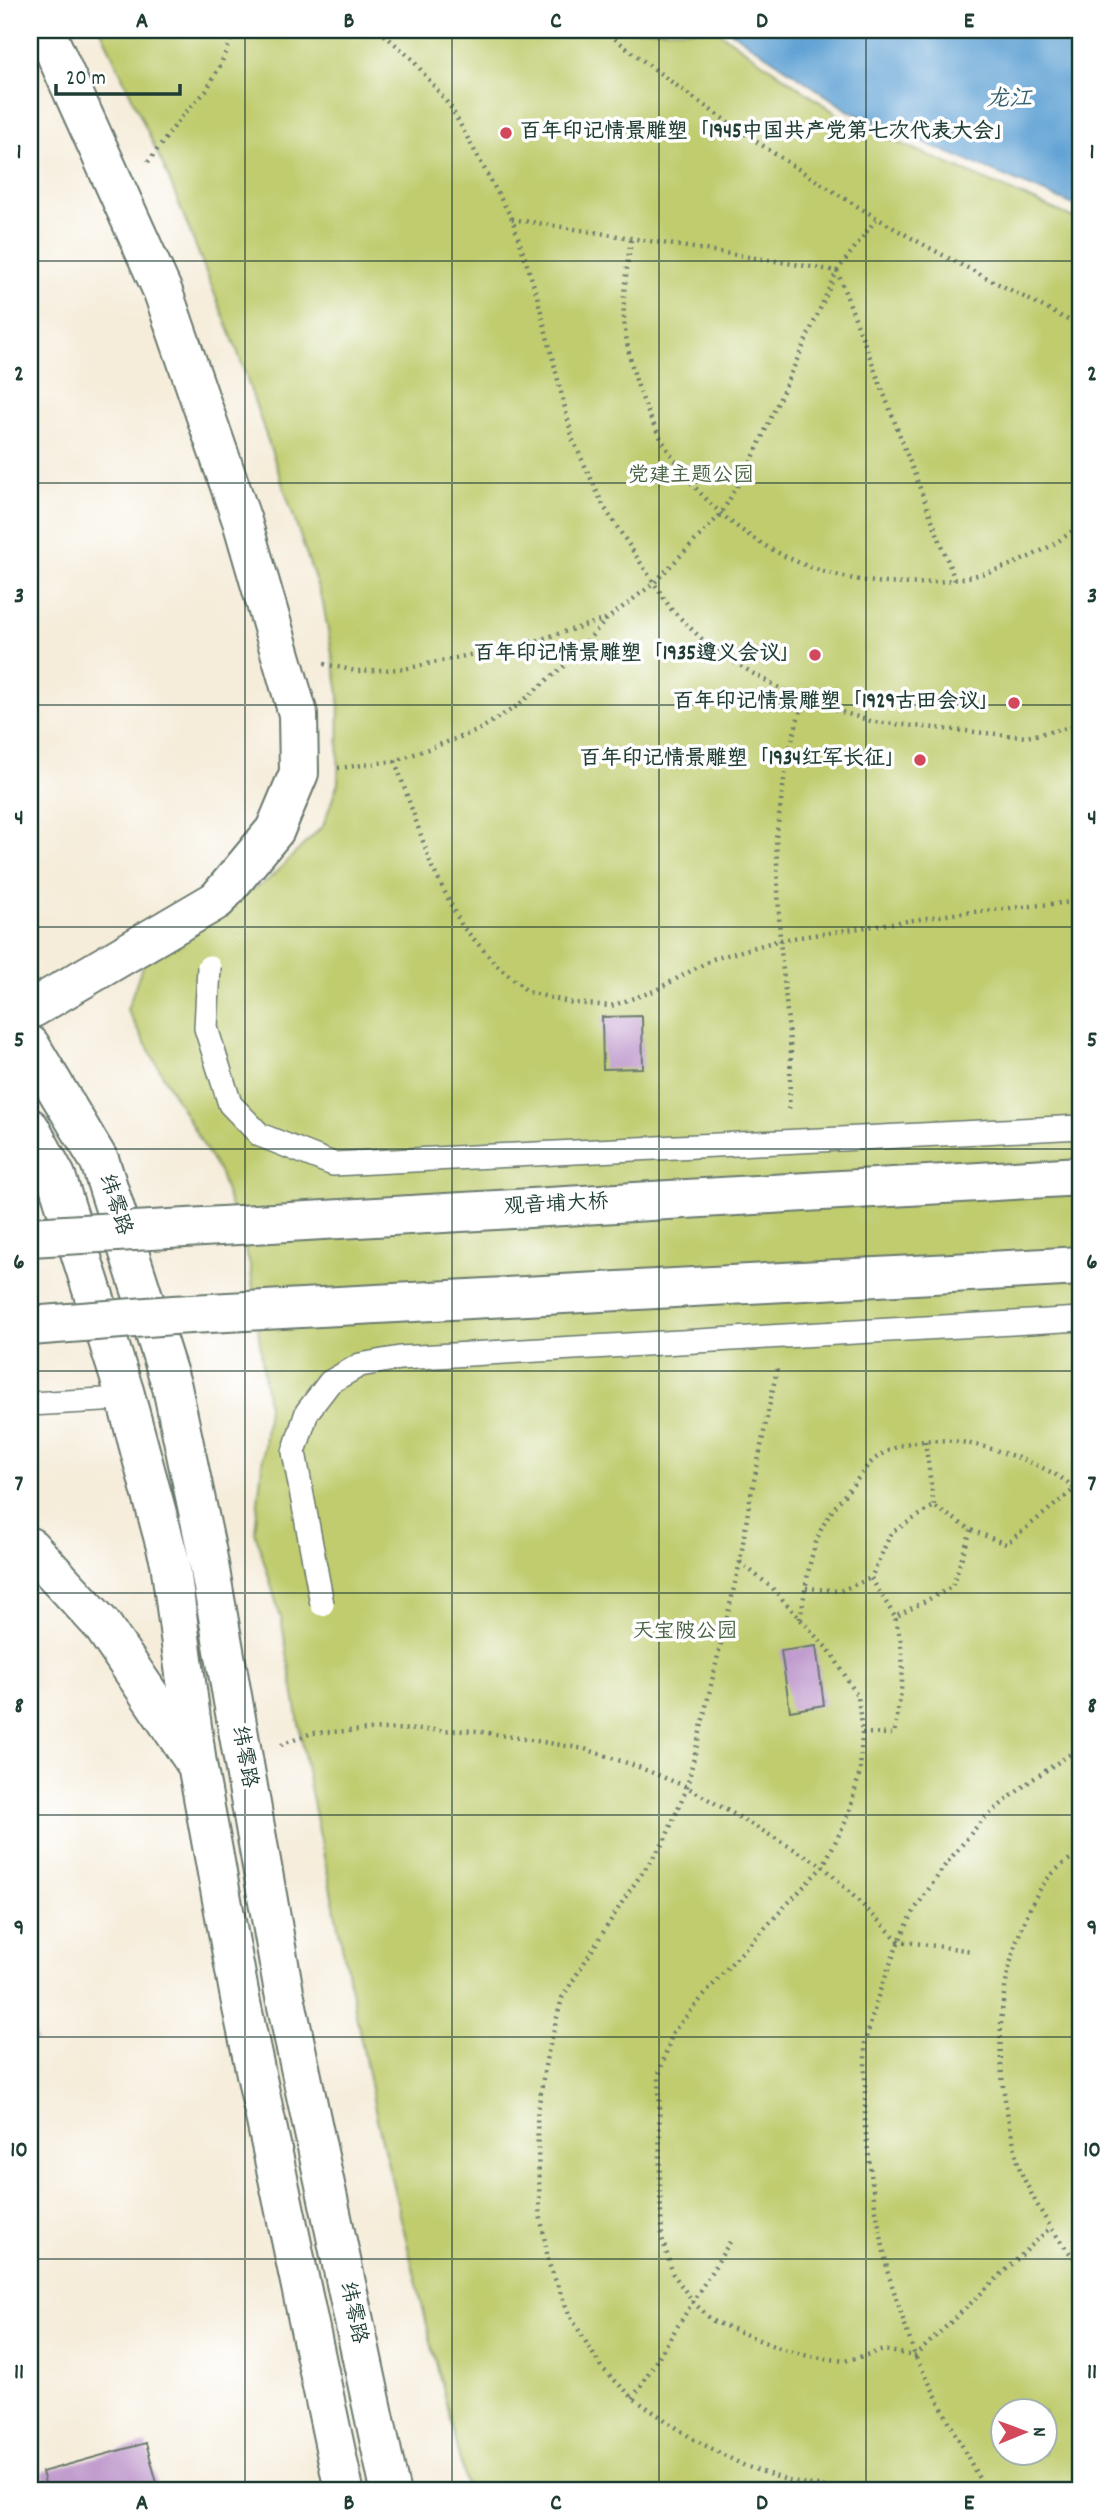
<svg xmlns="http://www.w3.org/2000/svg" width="1111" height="2520" viewBox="0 0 1111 2520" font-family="Dekko,'LXGW WenKai TC',sans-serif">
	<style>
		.green { fill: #c0cc6e; stroke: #708451; stroke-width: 2; fill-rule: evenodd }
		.water { fill: #61a2d4; stroke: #407084; stroke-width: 2 }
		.building { fill: #c19cce }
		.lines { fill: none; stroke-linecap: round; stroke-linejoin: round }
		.lane-casing { stroke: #6a7a6e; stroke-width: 26 }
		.street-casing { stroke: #6a7a6e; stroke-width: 42 }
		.path { stroke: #6a7a6e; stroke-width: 4.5; stroke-dasharray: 2 5; stroke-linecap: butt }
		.lane { stroke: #fff; stroke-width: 23 }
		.street { stroke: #fff; stroke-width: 38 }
		.lane-bridge-casing { stroke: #6a7a6e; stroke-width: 26; stroke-linecap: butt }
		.primary-bridge-casing { stroke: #6a7a6e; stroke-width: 42; stroke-linecap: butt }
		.lane-bridge { stroke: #fff; stroke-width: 23 }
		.primary-bridge { stroke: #fff; stroke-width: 38 }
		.grid { fill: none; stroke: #1f3d34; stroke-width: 2; stroke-opacity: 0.55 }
		.poi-dot { fill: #d1495b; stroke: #fff; stroke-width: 2.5 }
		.labels { text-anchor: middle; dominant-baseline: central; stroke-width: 7; stroke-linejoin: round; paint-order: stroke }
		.poi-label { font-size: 21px; font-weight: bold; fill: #1f3d34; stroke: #fff; text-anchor: end }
		.park-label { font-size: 21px; fill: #476142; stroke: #fff }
		.street-label { font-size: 21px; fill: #1f3d34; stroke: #fff }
		.water-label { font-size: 23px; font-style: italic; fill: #36606c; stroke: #fff }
		.neatline { fill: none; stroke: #1f3d34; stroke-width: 2.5 }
		.grid-label { font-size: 23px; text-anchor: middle; font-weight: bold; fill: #1f3d34 }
	</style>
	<rect width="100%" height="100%" fill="#fff"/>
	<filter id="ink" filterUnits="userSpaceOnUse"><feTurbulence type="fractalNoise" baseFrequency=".0143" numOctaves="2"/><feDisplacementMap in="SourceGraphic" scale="14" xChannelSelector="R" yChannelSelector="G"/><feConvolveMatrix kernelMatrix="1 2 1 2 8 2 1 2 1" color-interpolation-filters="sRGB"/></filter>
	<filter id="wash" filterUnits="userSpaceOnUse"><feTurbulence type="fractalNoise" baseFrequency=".00686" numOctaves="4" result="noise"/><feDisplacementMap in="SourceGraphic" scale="28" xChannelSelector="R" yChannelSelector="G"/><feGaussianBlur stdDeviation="1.57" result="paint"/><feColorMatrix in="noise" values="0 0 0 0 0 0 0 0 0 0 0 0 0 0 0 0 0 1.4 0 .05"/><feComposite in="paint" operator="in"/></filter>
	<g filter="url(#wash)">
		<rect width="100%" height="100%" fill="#f5ecd9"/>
		<!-- green -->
		<path class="green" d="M101,30H716L846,120L1081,221V2490H467L378,2124L308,1777L281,1618L255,1532L268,1406L250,1265L220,1174L171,1090L127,1010L143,964L196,923L267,881L323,826L338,783L339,693L323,603L237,350L167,174ZM1002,2412H1044V2454H1002Z"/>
		<!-- water -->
		<path class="water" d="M729,30H1081V208L851,112Z"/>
		<g id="blocks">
			<!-- building -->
			<path class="building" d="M642,1016L643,1068L603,1069L602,1017Z
				M816,1646L824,1705L790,1711L781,1651Z
				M30,2017L37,2041L30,2043Z
				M146,2443L159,2490H47L42,2472Z"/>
		</g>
	</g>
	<g filter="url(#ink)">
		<use href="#blocks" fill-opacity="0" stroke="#6a7a6e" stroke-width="2"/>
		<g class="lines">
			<!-- lane casing -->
			<g class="lane-casing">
				<path id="lane" d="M30,1404L103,1400"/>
			</g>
			<!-- street casing -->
			<g class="street-casing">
				<path id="street" d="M33,1008L217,900L275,830L299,773L298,714L242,521L163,292L45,30
					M30,1045L100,1162L172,1387L207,1553L284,1992L390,2490
					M30,1128L56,1176L124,1391L170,1562L197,1764L241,2003L344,2490
					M30,1547L102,1625L194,1761"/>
			</g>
			<!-- path -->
			<path class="path" d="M379,30L412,59L450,106L512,219L536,292L573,440L604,507L671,609L711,648L754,674L803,700L874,722L1026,737L1081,725
				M604,30C690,99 781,160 875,217C942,257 1013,290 1081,327
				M148,162L183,115L206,91L220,66L235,30
				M512,219L837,271L955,580
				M631,240C627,269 621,299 625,329C645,484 778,599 936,582C987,577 1042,558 1081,524
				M324,664L356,671L404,669L535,641L606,619
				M395,761L432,867L462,926L496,964L528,992L573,1003L611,1006L654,991L713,959L780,940L953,914L1081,901
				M338,768L395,761L477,731L517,706L565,665L607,619L653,584L721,514L752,460L837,271L877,218
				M789,1109L791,1053L780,940L776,838L787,759L803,700
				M777,1369L749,1505L740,1562L687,1787L664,1842L628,1893L562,1998L546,2060L537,2116L540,2214L549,2264L569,2314L601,2367L633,2398L693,2439L745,2466L789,2481L829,2488L861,2489L891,2486L916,2490
				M925,1441L934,1506
				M971,1530L952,1587L895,1617L871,1578L891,1533L934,1506L971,1530L1006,1544L1076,1488
				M740,1562L771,1587L832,1654L858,1697L862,1733L860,1772L847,1819L823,1866L730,1965L673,2032L659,2074L660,2189L662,2238L673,2274L694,2303L713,2321L776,2347L808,2356L845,2361L884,2350L915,2356L1050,2228
				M806,1588L840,1591L871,1578
				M800,1619C805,1595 807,1569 815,1546C821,1523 836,1505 851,1487C859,1478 866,1466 875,1459C911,1431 965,1439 1004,1453C1026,1460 1068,1476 1081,1496
				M862,1733L894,1734C902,1686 908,1665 895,1617
				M281,1745L312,1733L384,1729L476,1731L585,1749L636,1766L687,1787L823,1866L899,1941L973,1951
				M1081,1851C1072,1858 1060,1865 1052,1874C1041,1885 1033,1901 1027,1915C996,1985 994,2061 1012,2135C1015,2147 1016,2160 1021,2172C1036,2206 1056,2239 1081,2266
				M633,2398L730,2242
				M985,2490L915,2356L888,2273L875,2205L865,2127V2043L879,1993L899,1941L915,1909L946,1864L983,1819L1030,1781L1081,1747"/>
			<!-- lane -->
			<use href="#lane" class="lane"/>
			<!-- street -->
			<use href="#street" class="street"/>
			<!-- lane-bridge casing -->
			<g class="lane-bridge-casing">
				<path id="lane-bridge" d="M209,967L206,1028L230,1104L260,1135L333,1164L1081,1127
					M322,1604L294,1452L307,1412L330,1382L360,1365L400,1358L1081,1319"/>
			</g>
			<!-- primary-bridge casing -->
			<g class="primary-bridge-casing">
				<path id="primary-bridge" d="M30,1237L1081,1176
					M30,1326L173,1315L1081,1266"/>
			</g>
			<!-- lane-bridge -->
			<use href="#lane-bridge" class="lane-bridge"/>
			<!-- primary-bridge -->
			<use href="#primary-bridge" class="primary-bridge"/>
		</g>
	</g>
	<!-- grid -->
	<path class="grid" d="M245,30V2490M452,30V2490M659,30V2490M866,30V2490M30,261H1081M30,483H1081M30,705H1081M30,927H1081M30,1149H1081M30,1371H1081M30,1593H1081M30,1815H1081M30,2037H1081M30,2259H1081"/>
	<!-- markers -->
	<g class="poi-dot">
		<circle cx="506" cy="133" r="7"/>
		<circle cx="815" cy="655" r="7"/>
		<circle cx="1014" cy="703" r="7"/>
		<circle cx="920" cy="760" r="7"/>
	</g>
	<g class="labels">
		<!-- poi labels -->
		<g class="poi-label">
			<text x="520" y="133" text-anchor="start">百年印记情景雕塑「1945中国共产党第七次代表大会」</text>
			<text x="801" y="655">百年印记情景雕塑「1935遵义会议」</text>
			<text x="1000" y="703">百年印记情景雕塑「1929古田会议」</text>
			<text x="906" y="760">百年印记情景雕塑「1934红军长征」</text>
		</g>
		<!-- park labels -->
		<g class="park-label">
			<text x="691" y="477">党建主题公园</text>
			<text x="685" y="1633">天宝陂公园</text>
		</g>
		<!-- street labels -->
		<g class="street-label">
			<text transform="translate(114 1205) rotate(72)">纬零路</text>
			<text transform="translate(556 1206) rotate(-3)">观音埔大桥</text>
			<text transform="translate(243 1757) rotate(80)">纬零路</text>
			<text transform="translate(352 2313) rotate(78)">纬零路</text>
		</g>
		<!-- water labels -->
		<g class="water-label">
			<text x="1009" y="100">龙江</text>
		</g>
	</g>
	<!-- margin -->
	<rect width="1111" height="2520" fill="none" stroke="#fff" stroke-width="77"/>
	<!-- north arrow -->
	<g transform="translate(1024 2432) rotate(89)"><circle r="33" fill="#ffffff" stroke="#a5b1ae" stroke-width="2"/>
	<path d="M0-5L12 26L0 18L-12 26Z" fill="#d1495b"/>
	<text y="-10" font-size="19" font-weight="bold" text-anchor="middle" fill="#1f3d34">N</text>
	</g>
	<!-- scale -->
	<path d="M56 84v10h124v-10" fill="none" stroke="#1f3d34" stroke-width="3.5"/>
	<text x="66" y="84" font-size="21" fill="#1f3d34" stroke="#ffffff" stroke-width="5" paint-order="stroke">20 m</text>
	<rect x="38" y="38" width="1034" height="2444" class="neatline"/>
	<g class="grid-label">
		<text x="142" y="27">A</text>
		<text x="349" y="27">B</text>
		<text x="556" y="27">C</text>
		<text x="762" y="27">D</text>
		<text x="969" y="27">E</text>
		<text x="19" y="158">1</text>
		<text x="1092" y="158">1</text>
		<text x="19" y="380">2</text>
		<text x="1092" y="380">2</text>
		<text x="19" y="602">3</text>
		<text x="1092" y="602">3</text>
		<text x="19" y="824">4</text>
		<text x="1092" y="824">4</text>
		<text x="19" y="1046">5</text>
		<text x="1092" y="1046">5</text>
		<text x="19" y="1268">6</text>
		<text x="1092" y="1268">6</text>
		<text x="19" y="1490">7</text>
		<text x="1092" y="1490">7</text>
		<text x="19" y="1712">8</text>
		<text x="1092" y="1712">8</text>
		<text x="19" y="1934">9</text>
		<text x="1092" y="1934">9</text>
		<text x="19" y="2156">10</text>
		<text x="1092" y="2156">10</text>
		<text x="19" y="2378">11</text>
		<text x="1092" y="2378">11</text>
		<text x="142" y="2509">A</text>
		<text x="349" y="2509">B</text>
		<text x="556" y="2509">C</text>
		<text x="762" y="2509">D</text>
		<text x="969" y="2509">E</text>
	</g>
</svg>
